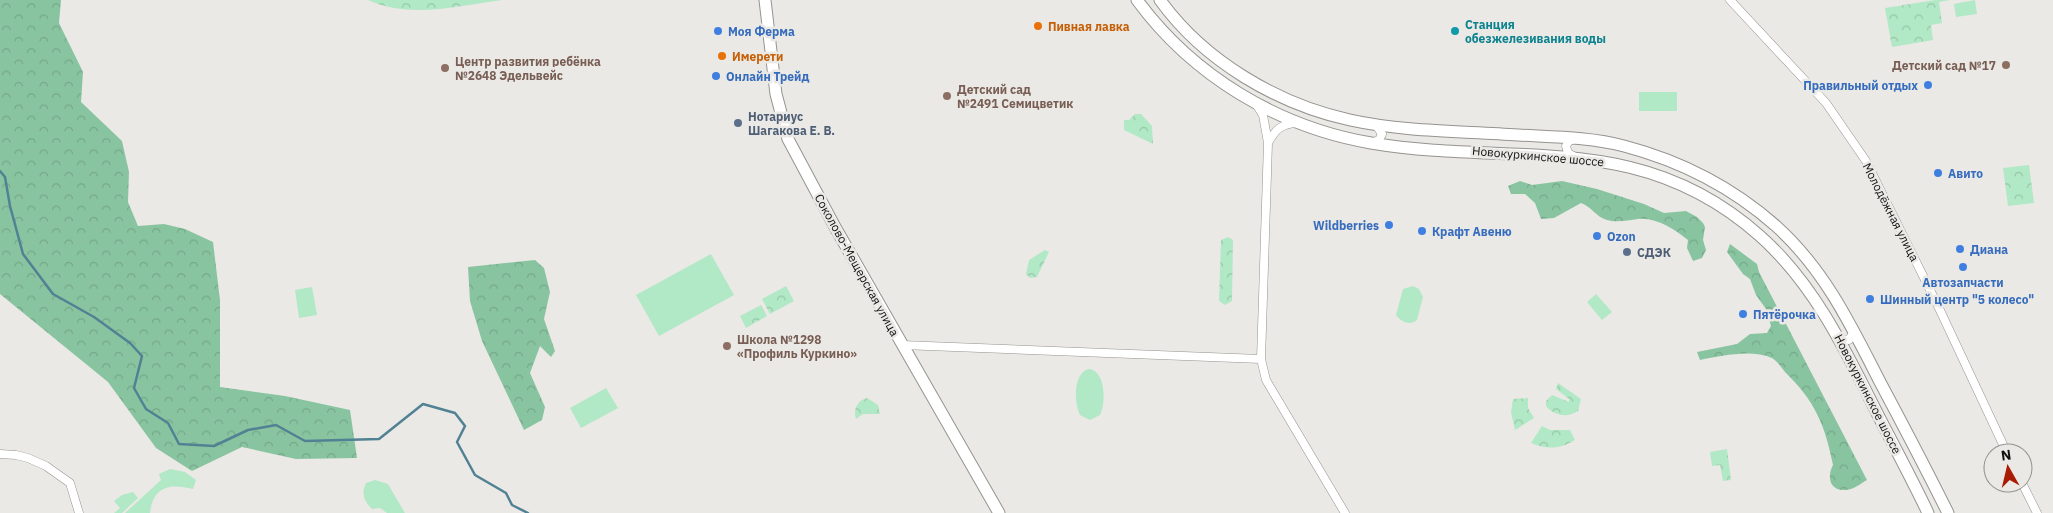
<svg xmlns="http://www.w3.org/2000/svg" width="2053" height="513" viewBox="0 0 2053 513" font-family="'IBM Plex Sans',sans-serif">
	<style>
		.grass { fill: #b1e8c5 }
		.forest { fill: url(#forest-crowns) }
		.park { fill: url(#park-crowns) }
		.lines { fill: none; stroke-linecap: round; stroke-linejoin: round }
		.stream { stroke: #518294; stroke-width: 2.5 }
		.street-casing { stroke: #95938f; stroke-width: 9 }
		.secondary-casing { stroke: #95938f; stroke-width: 13 }
		.street { stroke: #fff; stroke-width: 8 }
		.secondary { stroke: #fff; stroke-width: 11 }
		.food-dot { fill: #e8710a; stroke: #ebe9e5; stroke-width: 2 }
		.shop-dot { fill: #3f7fe0; stroke: #ebe9e5; stroke-width: 2 }
		.culture-dot { fill: #0f9aa8; stroke: #ebe9e5; stroke-width: 2 }
		.education-dot { fill: #8d6e63; stroke: #ebe9e5; stroke-width: 2 }
		.service-dot { fill: #5c6f8a; stroke: #ebe9e5; stroke-width: 2 }
		.labels { text-anchor: middle; dominant-baseline: central; stroke-width: 5; stroke-linejoin: round; paint-order: stroke }
		.culture-label { font-size: 12px; font-weight: bold; fill: #0d838f; stroke: #ebe9e5; text-anchor: start }
		.food-label { font-size: 12px; font-weight: bold; fill: #c56008; stroke: #ebe9e5; text-anchor: start }
		.shop-label { font-size: 12px; font-weight: bold; fill: #366cbe; stroke: #ebe9e5; text-anchor: start }
		.education-label { font-size: 12px; font-weight: bold; fill: #785e54; stroke: #ebe9e5; text-anchor: start }
		.service-label { font-size: 12px; font-weight: bold; fill: #4e5e75; stroke: #ebe9e5; text-anchor: start }
		.street-label { font-size: 12px; fill: #11100f; stroke: #ebe9e5 }
	</style>
	<defs>
		<pattern id="forest-crowns" width="20" height="18" patternUnits="userSpaceOnUse" patternTransform="scale(1.25)"><rect width="20" height="18" fill="#89c4a0"/><path d="M2 6a3 3 0 1 1 6 0M12 15a3 3 0 1 1 6 0" fill="none" stroke="#75a789"/></pattern>
		<pattern id="park-crowns" width="20" height="18" patternUnits="userSpaceOnUse" patternTransform="scale(1.25)"><rect width="20" height="18" fill="#b1e8c5"/><path d="M2 6a3 3 0 1 1 6 0M12 15a3 3 0 1 1 6 0" fill="none" stroke="#97c6a8"/></pattern>
	</defs>
	<rect width="100%" height="100%" fill="#ebe9e5"/>
	<!-- grass -->
	<path class="grass" d="M1975,0L1977,14L1956,17L1954,4Z
		M1639,92H1677V111H1639Z
		M711,254L734,295L659,336L636,295Z
		M1413,286L1419,289L1423,297L1417,320C1410,326 1401,322 1396,315L1403,289Z
		M312,287L317,315L299,318L295,290Z
		M1596,294L1612,312L1602,320L1587,302Z
		M1089,369C1106,371 1106,403 1100,415L1090,420L1080,415C1074,403 1073,372 1089,369Z
		M606,388L618,408L581,428L570,408Z
		M170,469L185,472L196,480L193,489C170,483 153,486 150,513H125L161,480L159,474Z
		M375,480L388,484L405,513H387L380,508L372,509C364,501 361,494 366,483Z
		M133,492L138,498L122,513H114L120,508L114,501L122,495Z"/>
	<!-- forest -->
	<path class="forest" d="M0,0H61L59,23L83,72L81,102L122,141L129,172L128,202L138,226L164,224L185,229L213,242L220,300V387L285,396L350,410L357,458L296,459L242,447L192,471L156,448L108,382L0,294Z
		M1520,181L1532,185L1562,181L1597,189L1644,204L1664,213L1686,211L1697,217L1703,223L1705,227L1703,240L1706,250L1702,258L1693,261L1687,248L1688,240C1674,229 1656,217 1638,219C1628,220 1617,223 1607,220C1596,217 1592,207 1581,203L1554,218L1541,219L1535,203L1525,194H1511L1508,186Z
		M1730,244L1757,264L1759,272L1867,480C1860,484 1853,490 1845,490C1829,491 1827,476 1833,465C1825,425 1815,401 1785,372C1782,368 1777,361 1772,358C1750,349 1722,356 1700,360L1697,352L1737,344L1750,334L1767,333L1771,326L1766,309L1756,295L1750,279L1743,274L1727,252Z
		M535,260L544,268L550,292L544,319L555,351L551,357L540,346L530,373L545,407L542,420L524,430L482,341L470,301L468,267Z"/>
	<!-- park -->
	<path class="park" d="M368,0H502C457,6 410,19 368,0Z
		M1935,0H1950L1939,2L1942,23L1931,25L1933,40L1892,47L1885,8Z
		M1135,114H1141L1152,126L1153,144L1124,130V120H1129Z
		M2029,165L2034,203L2008,206L2003,168Z
		M1228,237L1233,240L1232,301L1225,305L1219,301L1221,240Z
		M1045,250L1049,252L1037,277L1030,278L1026,274L1029,260Z
		M786,286L794,301L770,314L762,299Z
		M761,305L767,316L746,328L740,316Z
		M1558,383L1581,399L1578,411C1568,418 1554,416 1546,406V401L1552,395L1569,402V399L1556,389Z
		M867,398L878,405L880,414H863L856,419C853,409 857,401 867,398Z
		M1528,398V408L1534,418L1515,430L1511,412L1513,399Z
		M1542,426L1550,430H1570L1575,440C1560,449 1548,450 1531,443Z
		M1727,449L1731,480L1723,481L1720,465L1712,466L1710,452Z"/>
	<g class="lines">
		<!-- stream -->
		<path class="stream" d="M0,171L5,177L10,206L23,254L53,294L94,317L130,343L142,356L134,388L146,409L168,423L179,444L214,446L248,430L276,425L305,441L379,439L423,404L455,413L465,426L457,442L475,475L506,493L512,505L528,513"/>
		<!-- street casing -->
		<g class="street-casing">
			<path id="street" d="M1730,0L1826,103L1866,161L1938,306L2007,453
				M1256,104L1263,115L1268,143L1261,359L1266,380L1345,513
				M1575,139L1569,141L1566,146L1568,153L1575,157
				M1268,143C1275,130 1281,124 1296,123
				M1372,143L1379,140L1382,134L1376,125
				M1838,335L1842,339L1849,340L1853,333V329
				M902,345L1261,359
				M0,454L16,455L28,458L46,466L70,483L79,513
				M2022,483L2037,513"/>
		</g>
		<!-- secondary casing -->
		<g class="secondary-casing">
			<path id="secondary" d="M765,0L776,94L788,139L835,227L999,513
				M1137,0C1193,76 1278,127 1371,143C1514,167 1639,128 1760,236C1814,284 1845,349 1877,413C1894,446 1912,479 1928,513
				M1160,0C1204,61 1277,104 1350,120C1405,132 1462,131 1518,135C1553,137 1590,137 1624,146C1681,161 1732,187 1776,226C1824,269 1851,325 1880,382C1903,425 1926,469 1948,513"/>
		</g>
		<!-- street -->
		<use href="#street" class="street"/>
		<!-- secondary -->
		<use href="#secondary" class="secondary"/>
	</g>
	<!-- markers -->
	<g class="food-dot">
		<circle cx="1038" cy="26" r="5"/>
		<circle cx="722" cy="56" r="5"/>
	</g>
	<g class="shop-dot">
		<circle cx="718" cy="31" r="5"/>
		<circle cx="716" cy="76" r="5"/>
		<circle cx="1928" cy="85" r="5"/>
		<circle cx="1938" cy="173" r="5"/>
		<circle cx="1389" cy="225" r="5"/>
		<circle cx="1422" cy="231" r="5"/>
		<circle cx="1597" cy="236" r="5"/>
		<circle cx="1960" cy="249" r="5"/>
		<circle cx="1963" cy="267" r="5"/>
		<circle cx="1870" cy="299" r="5"/>
		<circle cx="1743" cy="314" r="5"/>
	</g>
	<circle class="culture-dot" cx="1455" cy="31" r="5"/>
	<g class="education-dot">
		<circle cx="2006" cy="65" r="5"/>
		<circle cx="445" cy="68" r="5"/>
		<circle cx="947" cy="96" r="5"/>
		<circle cx="727" cy="346" r="5"/>
	</g>
	<g class="service-dot">
		<circle cx="738" cy="123" r="5"/>
		<circle cx="1627" cy="252" r="5"/>
	</g>
	<g class="labels">
		<!-- culture labels -->
		<g class="culture-label">
			<text x="1465" y="24">Станция<tspan x="1465" dy="14">обезжелезивания воды</tspan></text>
		</g>
		<!-- food labels -->
		<g class="food-label">
			<text x="1048" y="26">Пивная лавка</text>
			<text x="732" y="56">Имерети</text>
		</g>
		<!-- shop labels -->
		<g class="shop-label">
			<text x="728" y="31">Моя Ферма</text>
			<text x="726" y="76">Онлайн Трейд</text>
			<text x="1918" y="85" text-anchor="end">Правильный отдых</text>
			<text x="1948" y="173">Авито</text>
			<text x="1379" y="225" text-anchor="end">Wildberries</text>
			<text x="1432" y="231">Крафт Авеню</text>
			<text x="1607" y="236">Ozon</text>
			<text x="1970" y="249">Диана</text>
			<text x="1963" y="282" text-anchor="middle">Автозапчасти</text>
			<text x="1880" y="299">Шинный центр "5 колесо"</text>
			<text x="1753" y="314">Пятёрочка</text>
		</g>
		<!-- education labels -->
		<g class="education-label">
			<text x="455" y="61">Центр развития ребёнка<tspan x="455" dy="14">№2648 Эдельвейс</tspan></text>
			<text x="1996" y="65" text-anchor="end">Детский сад №17</text>
			<text x="957" y="89">Детский сад<tspan x="957" dy="14">№2491 Семицветик</tspan></text>
			<text x="737" y="339">Школа №1298<tspan x="737" dy="14">«Профиль Куркино»</tspan></text>
		</g>
		<!-- service labels -->
		<g class="service-label">
			<text x="748" y="116">Нотариус<tspan x="748" dy="14">Шагакова Е. В.</tspan></text>
			<text x="1637" y="252">СДЭК</text>
		</g>
		<!-- street labels -->
		<g class="street-label">
			<text transform="translate(1538 156) rotate(5)">Новокуркинское шоссе</text>
			<text transform="translate(1891 212) rotate(63)">Молодёжная улица</text>
			<text transform="translate(857 265) rotate(61)">Соколово-Мещерская улица</text>
			<text transform="translate(1868 394) rotate(63)">Новокуркинское шоссе</text>
		</g>
	</g>
	<!-- north arrow -->
	<g transform="translate(2008 468) rotate(352)"><circle r="24" fill="#ebe9e5" stroke="#94928f"/>
	<path d="M0-4L9 19L0 12L-9 19Z" fill="#aa1b05"/>
	<text y="-8" font-size="14" font-weight="bold" text-anchor="middle" fill="#11100f">N</text>
	</g>
</svg>
